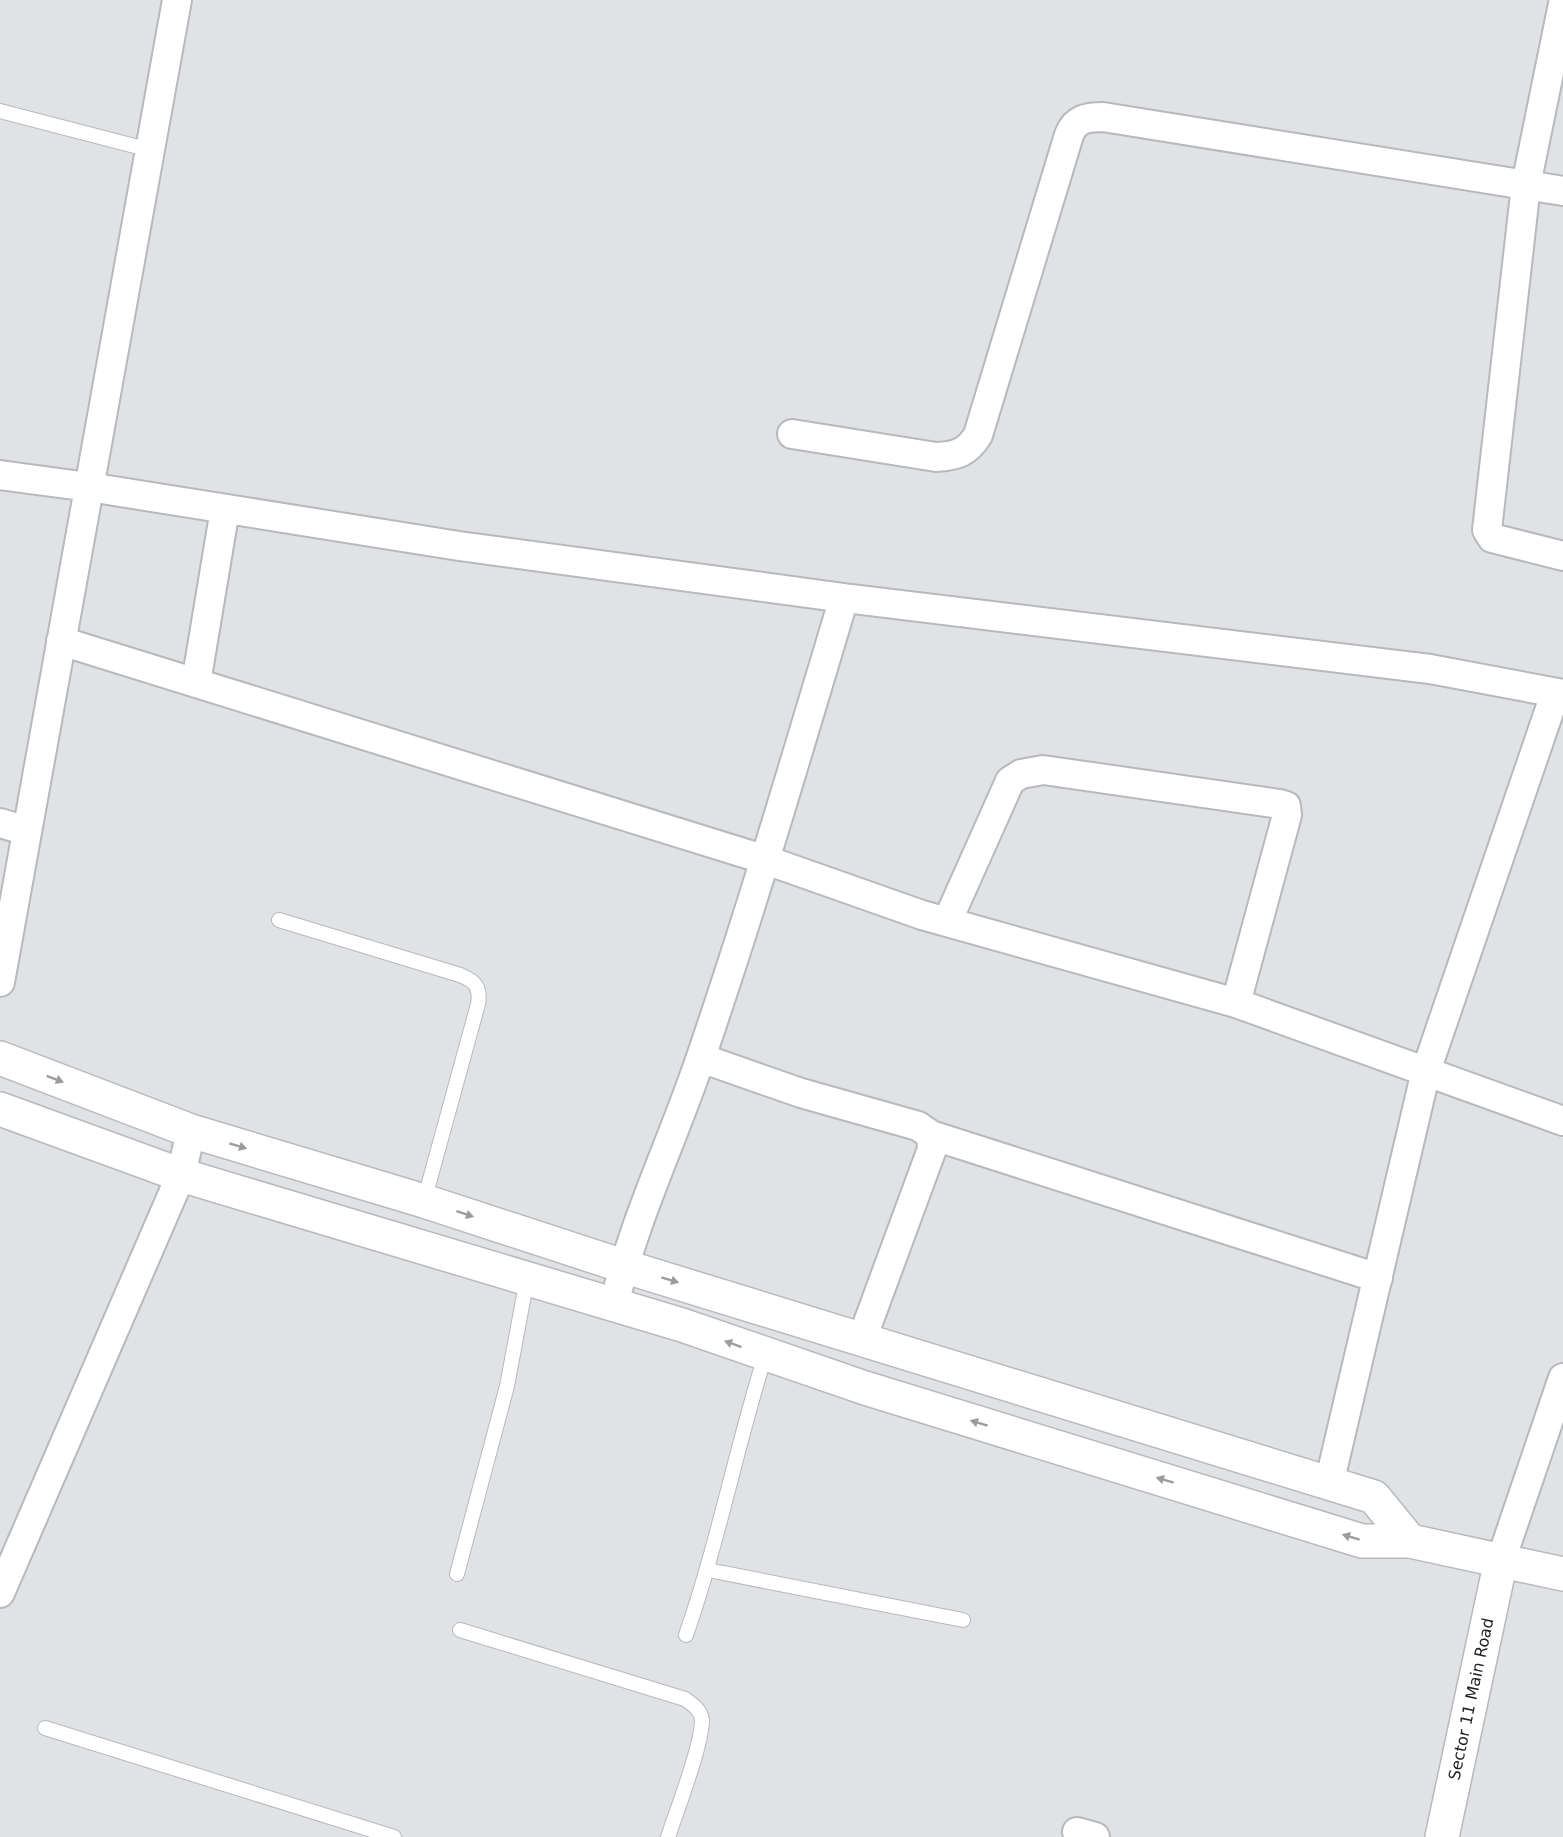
<svg xmlns="http://www.w3.org/2000/svg" width="1563" height="1837" viewBox="0 0 1563 1837" font-family="'DejaVu Sans',sans-serif">
	<style>
		.lines { fill: none; stroke-linecap: round; stroke-linejoin: round }
		.service-casing { stroke: #b7b9bc; stroke-width: 16 }
		.minor-casing { stroke: #b7b9bc; stroke-width: 32 }
		.tertiary-casing { stroke: #b7b9bc; stroke-width: 36 }
		.service { stroke: #fff; stroke-width: 14 }
		.minor { stroke: #fff; stroke-width: 28 }
		.tertiary { stroke: #fff; stroke-width: 33 }
		.oneway { fill: #9b9c9c }
		.labels { text-anchor: middle; dominant-baseline: central; stroke-width: 4.5; stroke-linejoin: round; paint-order: stroke }
		.street-label { font-size: 16px; fill: #212223; stroke: #fff }
	</style>
	<rect width="100%" height="100%" fill="#e0e2e5"/>
	<g class="lines">
		<!-- service casing -->
		<g class="service-casing">
			<path id="service" d="M0,111L150,150
				M279,920L460,975C475,981 481,987 478,1004L424,1201
				M708,1570L963,1620
				M457,1574L507,1386L527,1279
				M460,1630L685,1699C692,1704 701,1710 702,1720C702,1745 677,1810 668,1837
				M686,1635C718,1543 736,1448 765,1356
				M45,1728L394,1837"/>
		</g>
		<!-- minor casing -->
		<g class="minor-casing">
			<path id="minor" d="M1563,4L1526,185L1487,530L1492,538L1563,556
				M792,434L936,457C956,456 967,453 978,435L1069,135C1075,119 1087,117 1103,117L1563,191
				M0,475L89,487L459,546L844,598L1430,669L1563,694
				M61,641L766,860L922,915L1236,1003L1563,1121
				M196,683L225,509
				M0,823L27,831
				M947,922L1010,781L1021,774L1043,770L1280,804L1286,806L1287,815L1236,1003
				M0,982L177,0
				M701,1058L801,1093L918,1126L931,1135L932,1149L862,1339
				M931,1135L1378,1278
				M614,1305C634,1219 673,1140 701,1057C753,905 798,751 844,598
				M1329,1484L1426,1071L1553,700L1563,694
				M1501,1560L1563,1378
				M0,1593L181,1175L191,1131
				M1077,1832L1095,1837"/>
		</g>
		<!-- tertiary casing -->
		<g class="tertiary-casing">
			<path id="tertiary" d="M0,1058L191,1131L424,1201L623,1266L1374,1497L1410,1541
				M0,1109L181,1175L682,1325L865,1388L1362,1541H1410L1563,1574
				M1442,1837L1501,1560"/>
		</g>
		<!-- service -->
		<use href="#service" class="service"/>
		<!-- minor -->
		<use href="#minor" class="minor"/>
		<!-- tertiary -->
		<use href="#tertiary" class="tertiary"/>
	</g>
	<!-- one-way arrows -->
	<defs><path id="oneway-solid" d="M-6-.8H1V-3.2L6.5 0L1 3.2V.8H-6Z" transform="scale(1.5)"/></defs>
	<g class="oneway">
		<use href="#oneway-solid" transform="translate(55 1079) rotate(21)"/>
		<use href="#oneway-solid" transform="translate(238 1146) rotate(17)"/>
		<use href="#oneway-solid" transform="translate(465 1214) rotate(18)"/>
		<use href="#oneway-solid" transform="translate(670 1280) rotate(17)"/>
		<use href="#oneway-solid" transform="translate(733 1344) rotate(-160)"/>
		<use href="#oneway-solid" transform="translate(979 1423) rotate(-163)"/>
		<use href="#oneway-solid" transform="translate(1165 1480) rotate(-163)"/>
		<use href="#oneway-solid" transform="translate(1351 1537) rotate(-163)"/>
	</g>
	<g class="labels">
		<!-- street labels -->
		<g class="street-label">
			<text transform="translate(1471 1699) rotate(-78)">Sector 11 Main Road</text>
		</g>
	</g>
</svg>
